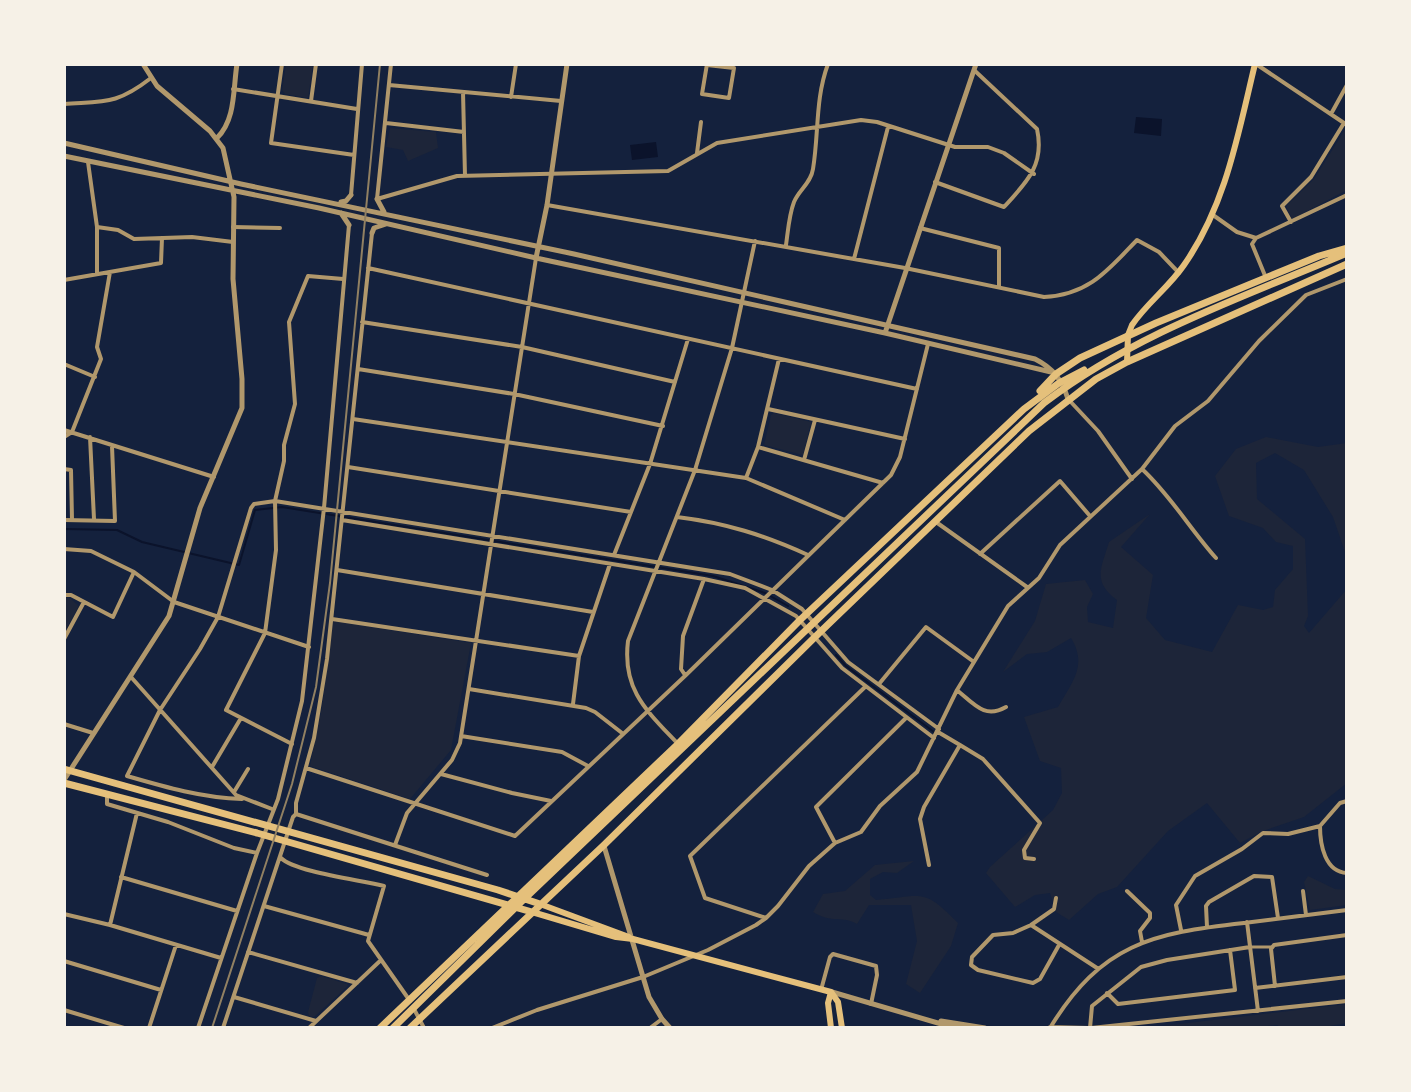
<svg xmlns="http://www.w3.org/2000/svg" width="1411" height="1092" viewBox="0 0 1411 1092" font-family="Figtree,sans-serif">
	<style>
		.green { fill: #1d2539 }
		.water { fill: #0b132b }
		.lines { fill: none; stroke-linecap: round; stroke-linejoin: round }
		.stream { stroke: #0b132b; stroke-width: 2 }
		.pedestrian { stroke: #b1986c; stroke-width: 3 }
		.minor { stroke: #b1986c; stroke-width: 4 }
		.tertiary { stroke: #b1986c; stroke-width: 5 }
		.secondary { stroke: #e5c07b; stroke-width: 6 }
		.trunk { stroke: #e5c07b; stroke-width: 7 }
		.rail { stroke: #918062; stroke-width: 2 }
	</style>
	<rect width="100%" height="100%" fill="#14213d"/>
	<!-- green -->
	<path class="green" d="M286,64H313L308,98L285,94L282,90Z
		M390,128L436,132L438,148L408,161L403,150L386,147Z
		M1346,128L1347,190L1292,219L1286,206L1314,179Z
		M774,413L811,422L803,455L764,445L771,415Z
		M1266,437L1318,447L1347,443V558L1333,517L1304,470L1275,453L1256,463L1257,499L1305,539L1308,616L1304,626L1309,633L1347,589V783L1304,817L1263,831L1240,843L1207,803L1168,831L1117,887L1098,894L1069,920L1056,912L1050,893L1035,895L1015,907L986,873L990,867L1053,810L1062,793L1061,768L1040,761L1024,717L1058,707C1072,682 1088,666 1071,638L1047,652L1027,654L1003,672L1035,621L1046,584L1085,580L1093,594L1087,607L1088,622L1113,628L1117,600C1092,581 1101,569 1109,542L1150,514L1121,547L1153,575L1146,618L1165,640L1212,652L1238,605L1263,610L1273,607L1275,590L1293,569V546L1276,542L1263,528L1229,516L1215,476L1236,449Z
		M64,598H70L79,606L64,633Z
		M333,621L471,643L451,750L410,799L310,766L322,707Z
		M914,861L897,873L883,872L870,879V895L876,900C923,896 923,887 958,923L951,946L920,993L906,984L917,941L911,905H869L857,924C842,915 832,924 813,912L823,894L845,891L875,865Z
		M1308,876L1335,889L1347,890V905L1310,910L1304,882Z
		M321,976L347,984L348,986L314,1017L309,1016L308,1012L317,978Z
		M1347,1004V1023L1318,1028H1281L1277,1025L1251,1028H1146Z"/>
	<!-- water -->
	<path class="water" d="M1136,117L1162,119L1161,136L1134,133Z
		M656,142L658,157L632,160L630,145Z"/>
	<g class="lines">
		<!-- stream -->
		<path class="stream" d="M64,529L117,530L142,542L239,565L255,510L282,507L713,576L765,593L788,606
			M836,655L846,666L934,732"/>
		<!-- pedestrian -->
		<path class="pedestrian" d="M1250,947H1272"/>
		<!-- minor -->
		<path class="minor" d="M282,64L271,143L354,155
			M391,64L377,199L457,176L668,171L717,143L861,120L877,122L955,147H988L1004,153L1034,174
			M1256,64L1347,125
			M707,65L734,68L729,98L702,94L707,64
			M389,85L561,101
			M233,89L357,109
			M463,92L465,176
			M511,97L516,64
			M311,101L316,64
			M64,104C105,101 116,105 151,78
			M1331,114L1347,85
			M386,123L464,132
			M697,153L701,122
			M88,162L97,227V274
			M935,182L1004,207C1026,183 1045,165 1037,129L974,70
			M351,195L362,64
			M547,205L905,268L1044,297C1089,295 1108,270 1137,240L1159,252L1179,273
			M1213,215L1237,232L1256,238L1347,195
			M1291,222L1282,206L1311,177L1344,123
			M97,227L118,230L134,239L192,237L233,242
			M233,227L280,228
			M920,228L999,248V287
			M1256,238L1252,244L1266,278
			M786,245C788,231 789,215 794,202C799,190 811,183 813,169C819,133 815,99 828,64
			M854,259L888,127
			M368,268L917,389
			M64,280L161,263L162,238
			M362,322L522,347L675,382
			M64,364L95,377
			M358,369L514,394L663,426
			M1069,400L1098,431L1132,479
			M768,409L905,439
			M353,419L746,478L845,520
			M64,430L214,477
			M64,437L72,432L101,359L97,347L110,272
			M90,437L94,519
			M758,447L883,483
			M804,460L815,420
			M348,467L631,512
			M64,469L71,470L72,520
			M1142,469C1171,496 1190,529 1216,558
			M746,478L758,447L779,359
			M677,517C726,523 764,535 808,555
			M64,520L115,521L112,446
			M342,520L704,579L745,588L796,616L842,668L934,738
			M936,522L1027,587
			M64,549L91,551L134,572L174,602L309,647
			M980,554L1060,481L1090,516
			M614,555L650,464L688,339
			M337,570L593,612
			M64,595H71L113,617L134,572
			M332,619L579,656
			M64,639L84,602
			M685,675L681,669L683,636L704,579
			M131,677L236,795L272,809
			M879,684L926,627L974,662
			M469,689L586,708L595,712L622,733
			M958,691C975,705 985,719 1006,707
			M573,704L579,656L610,564
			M64,724L93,733
			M461,736L562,752L588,766
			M292,744L226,710L265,633L276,550L275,501L284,461V445L295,404L289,322L308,276L343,279
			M678,744C647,711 622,690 628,641L695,470L732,348L755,241
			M960,745L983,759L1040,823L1024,850L1025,858L1034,859
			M212,767L241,718
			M306,768L515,836L686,675L891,475L900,457L928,344
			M441,774L512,793L551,801
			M234,792L248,769
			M107,795V804L168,822L234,848L257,853
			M242,799C203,798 165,787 127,776L160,710L200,649L218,617L251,508L254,504L275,501L730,574L772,590L802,609L848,662L939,729
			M1347,801L1340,803L1320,826C1320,845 1325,872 1347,873
			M296,814L487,875
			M835,843L816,807L906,718
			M395,845L407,813L452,760L460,743L536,258
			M281,858C295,872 361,880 384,886L368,941L410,1001
			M929,865L920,819L924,807L960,745L938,732
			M121,877L237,911
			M1127,891L1150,913V918L1140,931L1142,942
			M1303,891L1306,915
			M264,906L369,935
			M64,914L110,925L221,958
			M766,918L705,898L690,856L865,687
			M1247,922L1258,1011
			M110,925L137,813
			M1031,925L1054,909L1056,898
			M1207,927L1206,906L1209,902L1254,876L1272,877L1278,918
			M1181,930L1176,905L1195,876L1242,849L1263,833L1288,834L1320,826
			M1059,945L1040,979L1033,983L978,970L971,965L972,957L993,935L1013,933L1031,925L1097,968
			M248,952L357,983
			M64,961L161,990
			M1275,986L1271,949L1274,945L1347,935
			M1255,988L1347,977
			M821,990L830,957L833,954L876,966L877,975L871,1004
			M1107,993L1118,1004L1235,990L1230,950
			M234,997L316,1021
			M414,1009L424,1028
			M64,1010L124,1028
			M1050,1027L1089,1028
			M149,1028L176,945
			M198,1028L257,853L278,799L302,701L324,508L349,225
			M223,1028L293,817L296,814V803L314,738L327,659L372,233
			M309,1028L381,960
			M492,1028L537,1010L643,977L708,950L756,925L766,918L778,906L809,866L835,843L861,832L880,806L917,772L957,690L1008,606L1039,578L1060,545L1142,469L1175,426L1208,401L1259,341L1306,295L1347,279
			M650,1028L662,1019
			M1050,1028C1101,944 1152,933 1244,923C1278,919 1313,914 1347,910
			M1090,1028L1092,1006L1141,967L1167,960L1250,947
			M1091,1028L1347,1001"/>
		<!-- tertiary -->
		<path class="tertiary" d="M217,138C236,120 233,88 237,64
			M64,143L241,184L574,254L1035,359C1053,368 1062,380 1068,399
			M64,156L319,208L536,258L885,333L1051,372
			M377,199L384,212
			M341,202L346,201L351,195
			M341,213L349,225
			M372,233L374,228L386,224
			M536,258L547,205L567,64
			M885,333L976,64
			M64,780L169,616L200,508L242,408V379L233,279L234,197L223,148L210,131L157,86L143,64
			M604,846L649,997L662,1019L670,1028
			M832,992L955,1028
			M941,1021L985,1028"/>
		<!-- secondary -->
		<path class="secondary" d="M1127,362L1128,335L1132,325C1147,303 1169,287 1184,265C1226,205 1238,134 1255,64
			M540,904L629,937
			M532,912L616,937L633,939L831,992L838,1002L842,1028
			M831,1028L828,1003L831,992"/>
		<!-- trunk -->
		<path class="trunk" d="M1040,391L1056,374L1080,358L1156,323L1319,256L1347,248
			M64,769L498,890L540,904
			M64,783L257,833L532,912
			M380,1028L678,744L800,620L1024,409L1059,383L1084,370
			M393,1028L520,903L1044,403C1136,333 1241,298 1347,253
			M410,1028L604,845L815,637L1029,431L1096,379L1127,362L1347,264"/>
		<!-- rail -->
		<path class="rail" d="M212,1028L292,784L316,687L330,583L380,64"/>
	</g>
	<!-- border -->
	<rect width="1411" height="1092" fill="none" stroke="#f6f1e7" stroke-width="132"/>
</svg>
